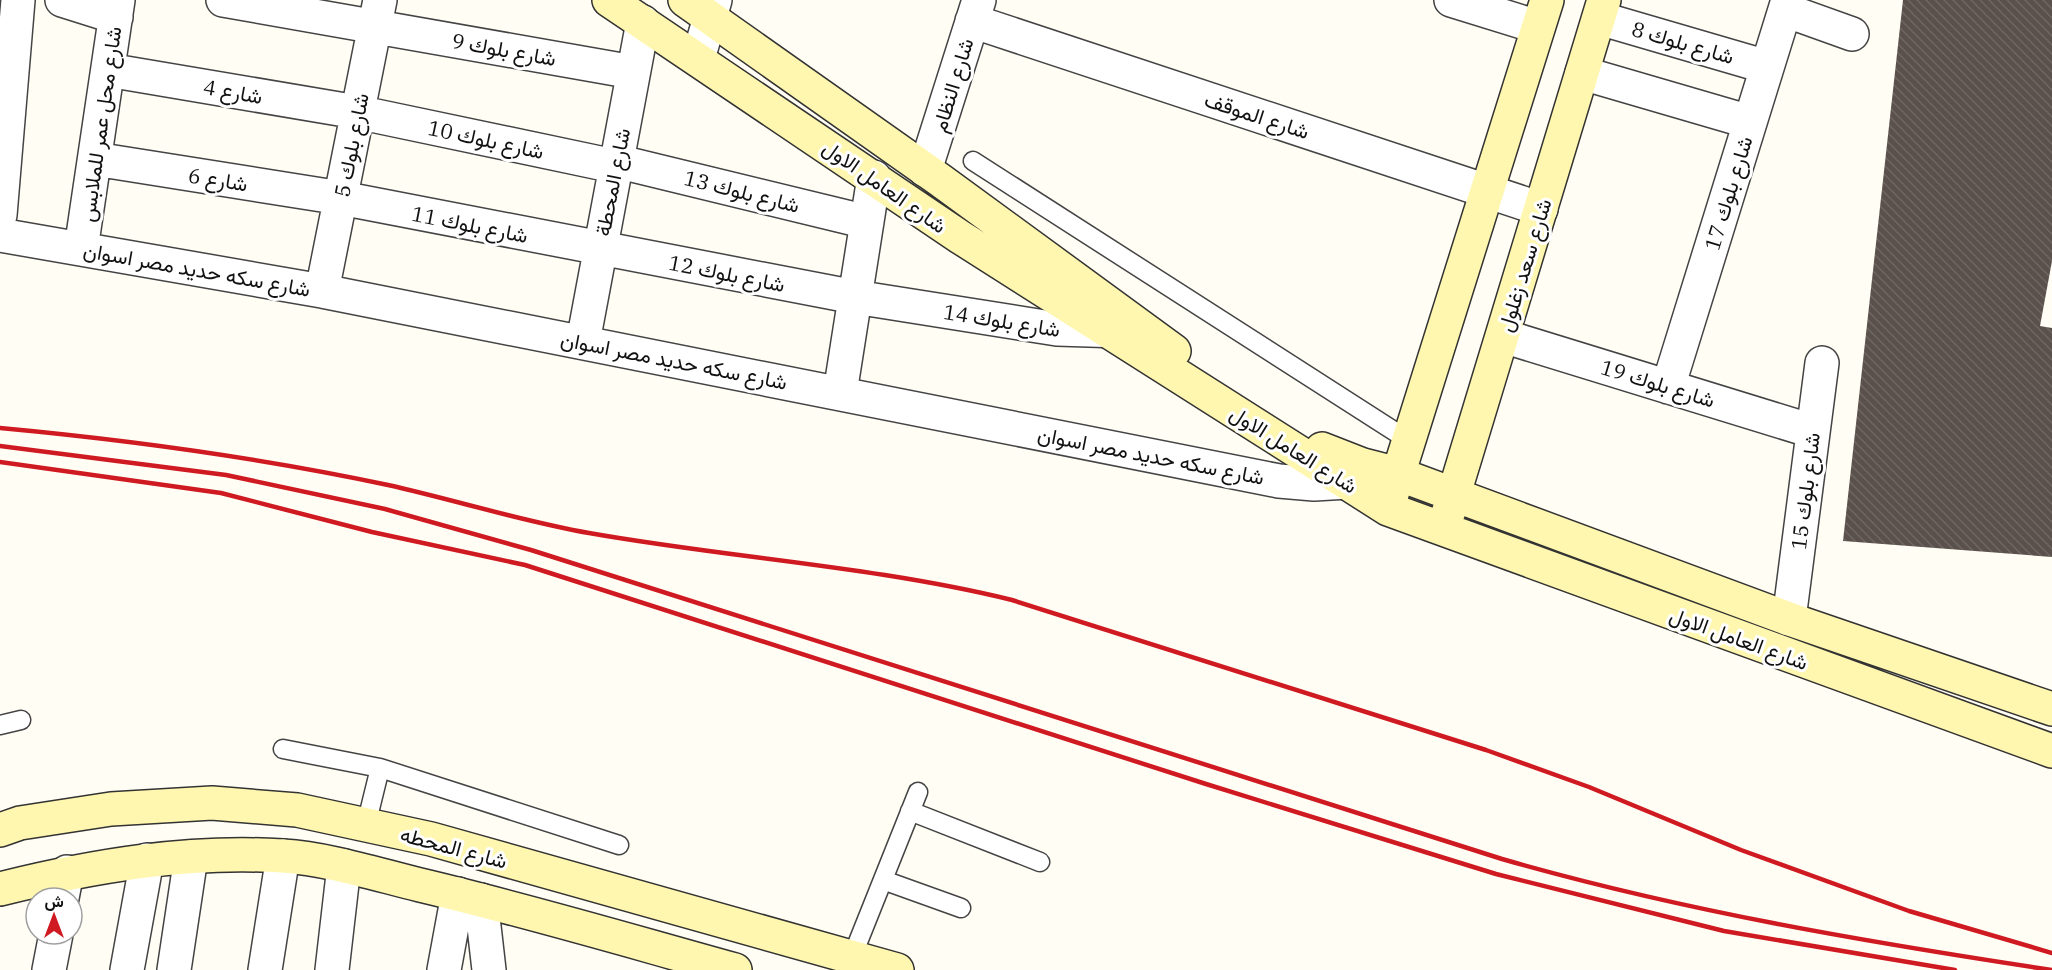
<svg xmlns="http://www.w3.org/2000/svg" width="2052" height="970" viewBox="0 0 2052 970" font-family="'IBM Plex Serif',Vazirmatn,serif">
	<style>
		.building { fill: url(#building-back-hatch) }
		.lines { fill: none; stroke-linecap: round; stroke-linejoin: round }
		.lane-casing { stroke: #444; stroke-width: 21 }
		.street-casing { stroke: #444; stroke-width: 36 }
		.secondary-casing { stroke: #333; stroke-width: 36 }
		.lane { stroke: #fff; stroke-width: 18 }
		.street { stroke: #fff; stroke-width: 33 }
		.secondary { stroke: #fff7af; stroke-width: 33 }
		.rail { stroke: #cf1a22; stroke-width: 4.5 }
		.labels { text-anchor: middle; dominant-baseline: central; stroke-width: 6; stroke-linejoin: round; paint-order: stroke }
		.street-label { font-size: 21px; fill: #111; stroke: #fff }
	</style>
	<defs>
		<pattern id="building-back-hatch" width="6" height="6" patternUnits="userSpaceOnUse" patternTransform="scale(1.5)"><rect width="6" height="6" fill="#5b514c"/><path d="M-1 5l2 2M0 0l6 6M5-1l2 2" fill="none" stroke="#6e6662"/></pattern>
	</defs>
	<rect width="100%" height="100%" fill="#fffdf4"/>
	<!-- building -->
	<path class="building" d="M1903,0H2052V261L2040,326L2052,328V557L1843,541Z"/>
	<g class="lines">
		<!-- lane casing -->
		<g class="lane-casing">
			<path id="lane" d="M973,161L1408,440
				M0,725L21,720
				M283,749L380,768L619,845
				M910,811L1040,862
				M366,825L380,768
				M883,880L961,908
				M852,957L918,792"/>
		</g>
		<!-- street casing -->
		<g class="street-casing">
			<path id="street" d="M62,0L116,17
				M223,0L633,72
				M1451,0L1538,27
				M1785,10L1852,34
				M1599,18L1767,67
				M972,21L1541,209
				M698,59L715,0
				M108,70L357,112L614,166
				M1582,73L1750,122
				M95,159L341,198L855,297L1057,329L1121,331
				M616,161L867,222
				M925,170L979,0
				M0,215L18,0
				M0,235L322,291L1279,481L1314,484L1348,482
				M81,249L118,0
				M322,291L380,0
				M1503,336L1812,431
				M583,342L643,22
				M1668,387L1788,0
				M840,393L874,177
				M1789,619L1822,363
				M62,898L67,872
				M481,900L489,970
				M49,970L56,934
				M127,970L147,860
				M174,970L191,857
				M265,970L283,856
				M332,970L344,866
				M444,970L458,894"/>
		</g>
		<!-- secondary casing -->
		<g class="secondary-casing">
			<path id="secondary" d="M609,0L960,237L1388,509L2052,751
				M685,0L940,180L1174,351
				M1322,449L1363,465L1398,474L1789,619L2052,709
				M1392,494L1547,0
				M1447,517L1604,0
				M0,830L20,823L111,809L212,803L297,810L431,839L897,970
				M0,889C92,866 187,850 283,856C329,859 375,874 420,885C526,910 630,941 735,970"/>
		</g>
		<!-- lane -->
		<use href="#lane" class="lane"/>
		<!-- street -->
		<use href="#street" class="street"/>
		<!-- secondary -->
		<use href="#secondary" class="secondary"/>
		<!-- rail -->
		<path class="rail" d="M0,428C129,440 261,458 388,485C455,500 521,521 589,533C730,558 873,566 1012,600L1486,750L1589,787L1741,850L1909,911L2052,953
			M0,446L226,475L385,509L531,550L1502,859C1683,911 1867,942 2052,970
			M0,462L221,493L372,532L525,565L1206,784L1496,874L1724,931L1955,970"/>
	</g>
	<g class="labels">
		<!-- street labels -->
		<g class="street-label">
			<text transform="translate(1683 42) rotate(16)">شارع بلوك 8</text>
			<text transform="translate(504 49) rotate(10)">شارع بلوك 9</text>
			<text transform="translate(952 85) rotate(-73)">شارع النظام</text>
			<text transform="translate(233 91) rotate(10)">شارع 4</text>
			<text transform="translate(1257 115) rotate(18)">شارع الموقف</text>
			<text transform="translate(100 124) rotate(-82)">شارع محل عمر للملابس</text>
			<text transform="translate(486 139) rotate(12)">شارع بلوك 10</text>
			<text transform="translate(351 145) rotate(-79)">شارع بلوك 5</text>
			<text transform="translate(218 179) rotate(9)">شارع 6</text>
			<text transform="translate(612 182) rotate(-79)">شارع المحطة</text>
			<text transform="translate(885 186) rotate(35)">شارع العامل الاول</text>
			<text transform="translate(742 191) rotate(14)">شارع بلوك 13</text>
			<text transform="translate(1728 193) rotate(-73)">شارع بلوك 17</text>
			<text transform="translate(470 224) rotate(11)">شارع بلوك 11</text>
			<text transform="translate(1524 265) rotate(-73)">شارع سعد زغلول</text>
			<text transform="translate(197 269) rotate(10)">شارع سكه حديد مصر اسوان</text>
			<text transform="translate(727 273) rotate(11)">شارع بلوك 12</text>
			<text transform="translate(1002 320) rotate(9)">شارع بلوك 14</text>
			<text transform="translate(674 360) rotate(11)">شارع سكه حديد مصر اسوان</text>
			<text transform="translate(1658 383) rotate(17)">شارع بلوك 19</text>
			<text transform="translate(1294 449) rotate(32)">شارع العامل الاول</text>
			<text transform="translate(1151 455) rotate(11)">شارع سكه حديد مصر اسوان</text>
			<text transform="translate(1805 491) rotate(-83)">شارع بلوك 15</text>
			<text transform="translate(1739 638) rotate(20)">شارع العامل الاول</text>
			<text transform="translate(454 847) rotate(15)">شارع المحطه</text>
		</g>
	</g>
	<!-- north arrow -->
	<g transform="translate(54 916)"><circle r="28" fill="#ffffff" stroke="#a0a0a0" stroke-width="1.5"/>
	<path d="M0-4.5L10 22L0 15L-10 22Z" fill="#cf1a22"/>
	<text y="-9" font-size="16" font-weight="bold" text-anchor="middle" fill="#111111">ش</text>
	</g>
</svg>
